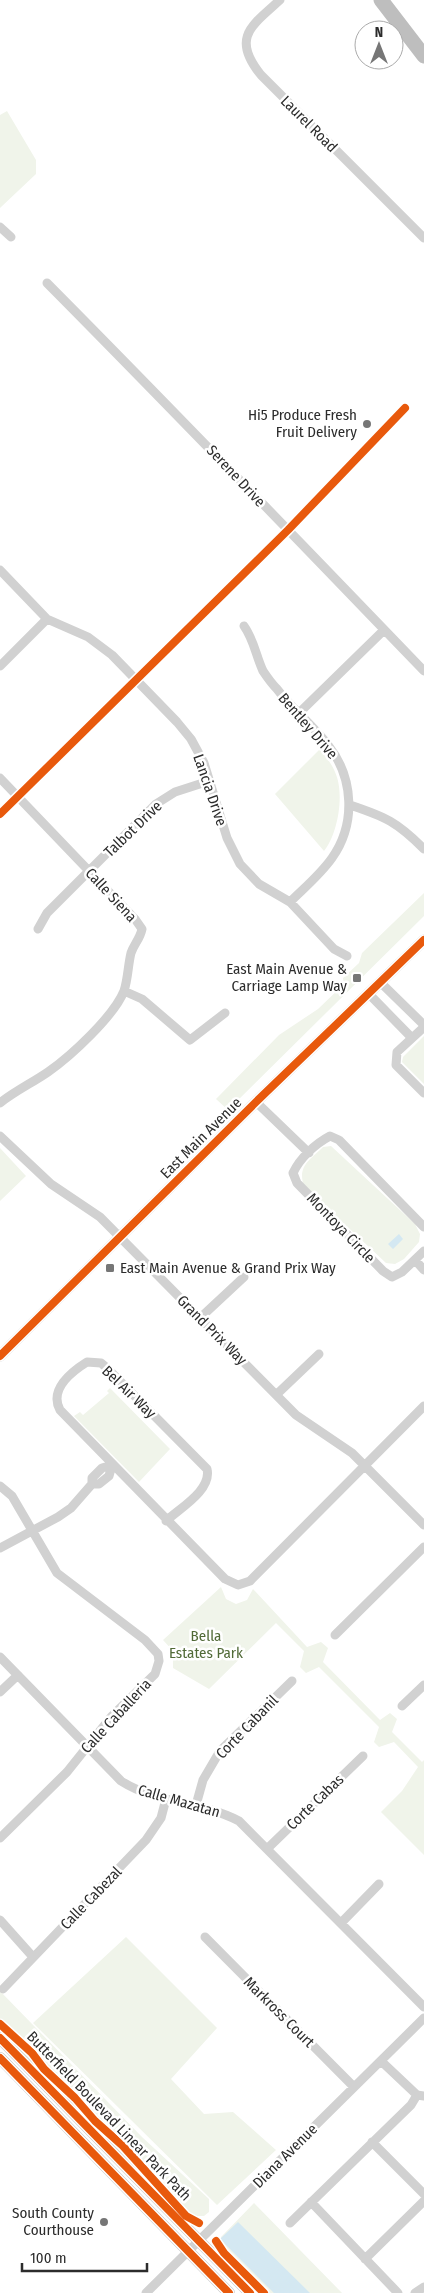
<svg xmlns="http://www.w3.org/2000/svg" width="424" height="2293" viewBox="0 0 424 2293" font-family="'Fira Sans Condensed',sans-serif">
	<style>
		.green { fill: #f0f4ea }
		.water { fill: #d4e8f2 }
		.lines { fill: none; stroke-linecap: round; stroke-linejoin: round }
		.street { stroke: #d1d1d1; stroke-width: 9 }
		.secondary { stroke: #cacaca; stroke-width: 11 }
		.primary { stroke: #c4c4c4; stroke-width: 12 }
		.highway { stroke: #bebebe; stroke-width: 15 }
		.cycleway-casing { stroke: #fff; stroke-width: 11 }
		.cycleway { stroke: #e8590c; stroke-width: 8 }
		.poi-dot { fill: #767676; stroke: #fff; stroke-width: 2 }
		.labels { text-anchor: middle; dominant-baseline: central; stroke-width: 5; stroke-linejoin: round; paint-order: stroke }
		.street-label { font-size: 15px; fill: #2c2c2c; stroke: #fff }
		.poi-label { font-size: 15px; fill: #2c2c2c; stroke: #fff; text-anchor: end }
		.park-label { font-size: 15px; fill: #516a37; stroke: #fff }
	</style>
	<rect width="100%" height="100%" fill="#fff"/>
	<!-- green -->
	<path class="green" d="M7,111L36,160V174L0,208V115Z
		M320,749C325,756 332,764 335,772C345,793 338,834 324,851L275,794Z
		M424,893V916L228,1110L216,1099L279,1035L318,1009L344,984L343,978L359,963L362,953Z
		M424,1036V1084L402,1062L403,1057Z
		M331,1146L415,1224L420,1234L419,1242L404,1259L395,1264L386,1263L304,1186C297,1166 310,1160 323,1147Z
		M0,1148L26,1176L0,1201Z
		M110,1388L170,1449L139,1482L74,1416L80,1412L83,1415L109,1393L107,1391Z
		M221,1587L226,1599L236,1604L247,1600L253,1589L307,1647L321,1642L328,1648L323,1662L380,1720L390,1713L397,1719L392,1732L422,1762L424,1760V1855L381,1812L402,1791L418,1767L394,1742L379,1747L374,1742L379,1727L319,1667L306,1673L300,1667L304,1651L276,1623L209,1689L173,1668V1651L163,1640Z
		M126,1937L217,2028L171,2079L204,2114L233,2112L276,2150L217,2205L33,2023Z
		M0,1991L142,2137L209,2199V2212L204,2216H184L0,2030Z
		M254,2203L342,2293H259L219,2252L221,2237Z"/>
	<!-- water -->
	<path class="water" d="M399,1234L403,1239L393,1249L388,1244Z
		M238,2222L310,2293H274L220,2239Z"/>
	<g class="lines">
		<!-- street -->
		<path class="street" d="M280,0C251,26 231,38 261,75L424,238
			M0,227L11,237
			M47,283C174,411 299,541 424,671
			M0,570L47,619L88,637L112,655L177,722L191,739L204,763L227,838L240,864L259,884L290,902L334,949L347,956
			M244,626C254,640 256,656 263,671C267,677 272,684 277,689C292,709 313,725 328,745C354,778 356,824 332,858C320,875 304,888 290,902
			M0,666L47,619
			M299,713L384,630
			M0,778L135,919L142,929C140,939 134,944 131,953C128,965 128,979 124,991C114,1016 71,1056 48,1072C32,1083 15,1091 0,1103
			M350,805C386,817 397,822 424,849
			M38,929L47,913L156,804L175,792L209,781
			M380,982L424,1025
			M124,991L142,999L190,1040L225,1013
			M368,993L412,1038
			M424,1027L397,1052L396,1065L424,1093
			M256,1102L309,1153
			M0,1136L51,1184L100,1217L296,1415L352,1453L424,1525
			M424,1227L339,1140L330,1136C315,1144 300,1158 293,1173L297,1183L383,1271L392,1277L402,1272L424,1251
			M415,1260L424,1270
			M200,1318L244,1277
			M276,1395L319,1354
			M92,1484H99L109,1476L112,1465
			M0,1486L12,1496L57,1573L145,1640L158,1654L159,1661L155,1674L111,1717L67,1772L0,1838
			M166,1521C180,1508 212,1490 207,1469L107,1368L101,1363L87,1362C71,1372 49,1390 60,1410L225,1579L238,1585L250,1581L424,1406
			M0,1548L58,1517L71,1508L92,1484V1478L102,1468L112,1465
			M335,1635L424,1547
			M0,1657L121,1781C157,1804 201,1801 239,1821L424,2007
			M0,1692L18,1675
			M402,1706L424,1685
			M196,1805L203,1780L220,1751L292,1681
			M268,1848L363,1756
			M0,1920L33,1957
			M341,1923L379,1884
			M205,1937L354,2087
			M3,1989L146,1840L161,1818L166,1799
			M381,2061L417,2095L424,2096
			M372,2142L424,2194
			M311,2202L398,2293
			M290,2223L411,2105L417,2095
			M365,2259L424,2201
			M146,2293L424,2018
			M415,2293L424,2287"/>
		<!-- secondary -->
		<path class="secondary" d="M0,1356L256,1102L424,940"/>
		<!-- primary -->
		<path class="primary" d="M0,2038L250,2293
			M0,2058L229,2293"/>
		<!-- highway -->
		<path class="highway" d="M381,0L424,56"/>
		<!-- cycleway casing -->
		<g class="cycleway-casing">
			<path id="cycleway" d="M0,814L288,530L405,408
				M0,1356L256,1102L424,940
				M0,2024L32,2053L44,2069L75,2098L95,2121L123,2146L186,2216L199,2223
				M0,2038L250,2293
				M0,2058L229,2293
				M216,2241L224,2253L264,2293"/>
		</g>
		<!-- cycleway -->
		<use href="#cycleway" class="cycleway"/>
	</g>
	<!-- markers -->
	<g class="poi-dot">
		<circle cx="367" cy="424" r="5"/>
		<rect x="352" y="973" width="10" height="10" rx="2.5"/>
		<rect x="105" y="1263" width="10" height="10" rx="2.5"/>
		<circle cx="104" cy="2222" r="5"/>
	</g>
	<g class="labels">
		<!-- street labels -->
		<g class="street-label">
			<text transform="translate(309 124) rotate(45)">Laurel Road</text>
			<text transform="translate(236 476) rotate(47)">Serene Drive</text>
			<text transform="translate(308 726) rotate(49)">Bentley Drive</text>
			<text transform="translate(210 790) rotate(71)">Lancia Drive</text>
			<text transform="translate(133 829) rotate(-44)">Talbot Drive</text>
			<text transform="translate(111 895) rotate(47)">Calle Siena</text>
			<text transform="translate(201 1138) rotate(-45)">East Main Avenue</text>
			<text transform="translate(341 1228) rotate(46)">Montoya Circle</text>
			<text transform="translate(212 1330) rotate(45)">Grand Prix Way</text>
			<text transform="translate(129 1392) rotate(44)">Bel Air Way</text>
			<text transform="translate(116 1716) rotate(-47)">Calle Caballeria</text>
			<text transform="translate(247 1727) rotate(-46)">Corte Cabanil</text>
			<text transform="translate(179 1801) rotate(16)">Calle Mazatan</text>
			<text transform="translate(315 1802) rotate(-44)">Corte Cabas</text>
			<text transform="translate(91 1898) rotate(-46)">Calle Cabezal</text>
			<text transform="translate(279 2012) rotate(45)">Markross Court</text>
			<text transform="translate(109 2116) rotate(46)">Butterfield Boulevad Linear Park Path</text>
			<text transform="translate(285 2156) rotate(-45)">Diana Avenue</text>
		</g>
		<!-- poi labels -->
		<g class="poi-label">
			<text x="357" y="415">Hi5 Produce Fresh<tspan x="357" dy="17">Fruit Delivery</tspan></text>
			<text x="347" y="969">East Main Avenue &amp;<tspan x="347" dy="17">Carriage Lamp Way</tspan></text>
			<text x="120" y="1268" text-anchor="start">East Main Avenue &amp; Grand Prix Way</text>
			<text x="94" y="2213">South County<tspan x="94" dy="17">Courthouse</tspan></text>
		</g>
		<!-- park labels -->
		<g class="park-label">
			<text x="206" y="1636">Bella<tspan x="206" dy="17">Estates Park</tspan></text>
		</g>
	</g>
	<!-- north arrow -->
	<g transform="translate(379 45)"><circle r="24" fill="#ffffff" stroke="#ababab"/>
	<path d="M0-4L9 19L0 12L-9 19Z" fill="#767676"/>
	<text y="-8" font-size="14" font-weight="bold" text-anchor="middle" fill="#2c2c2c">N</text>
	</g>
	<!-- scale -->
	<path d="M22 2263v8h125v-8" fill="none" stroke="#2c2c2c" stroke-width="2.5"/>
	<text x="30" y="2263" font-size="15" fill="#2c2c2c" stroke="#ffffff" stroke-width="4" paint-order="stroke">100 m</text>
</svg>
